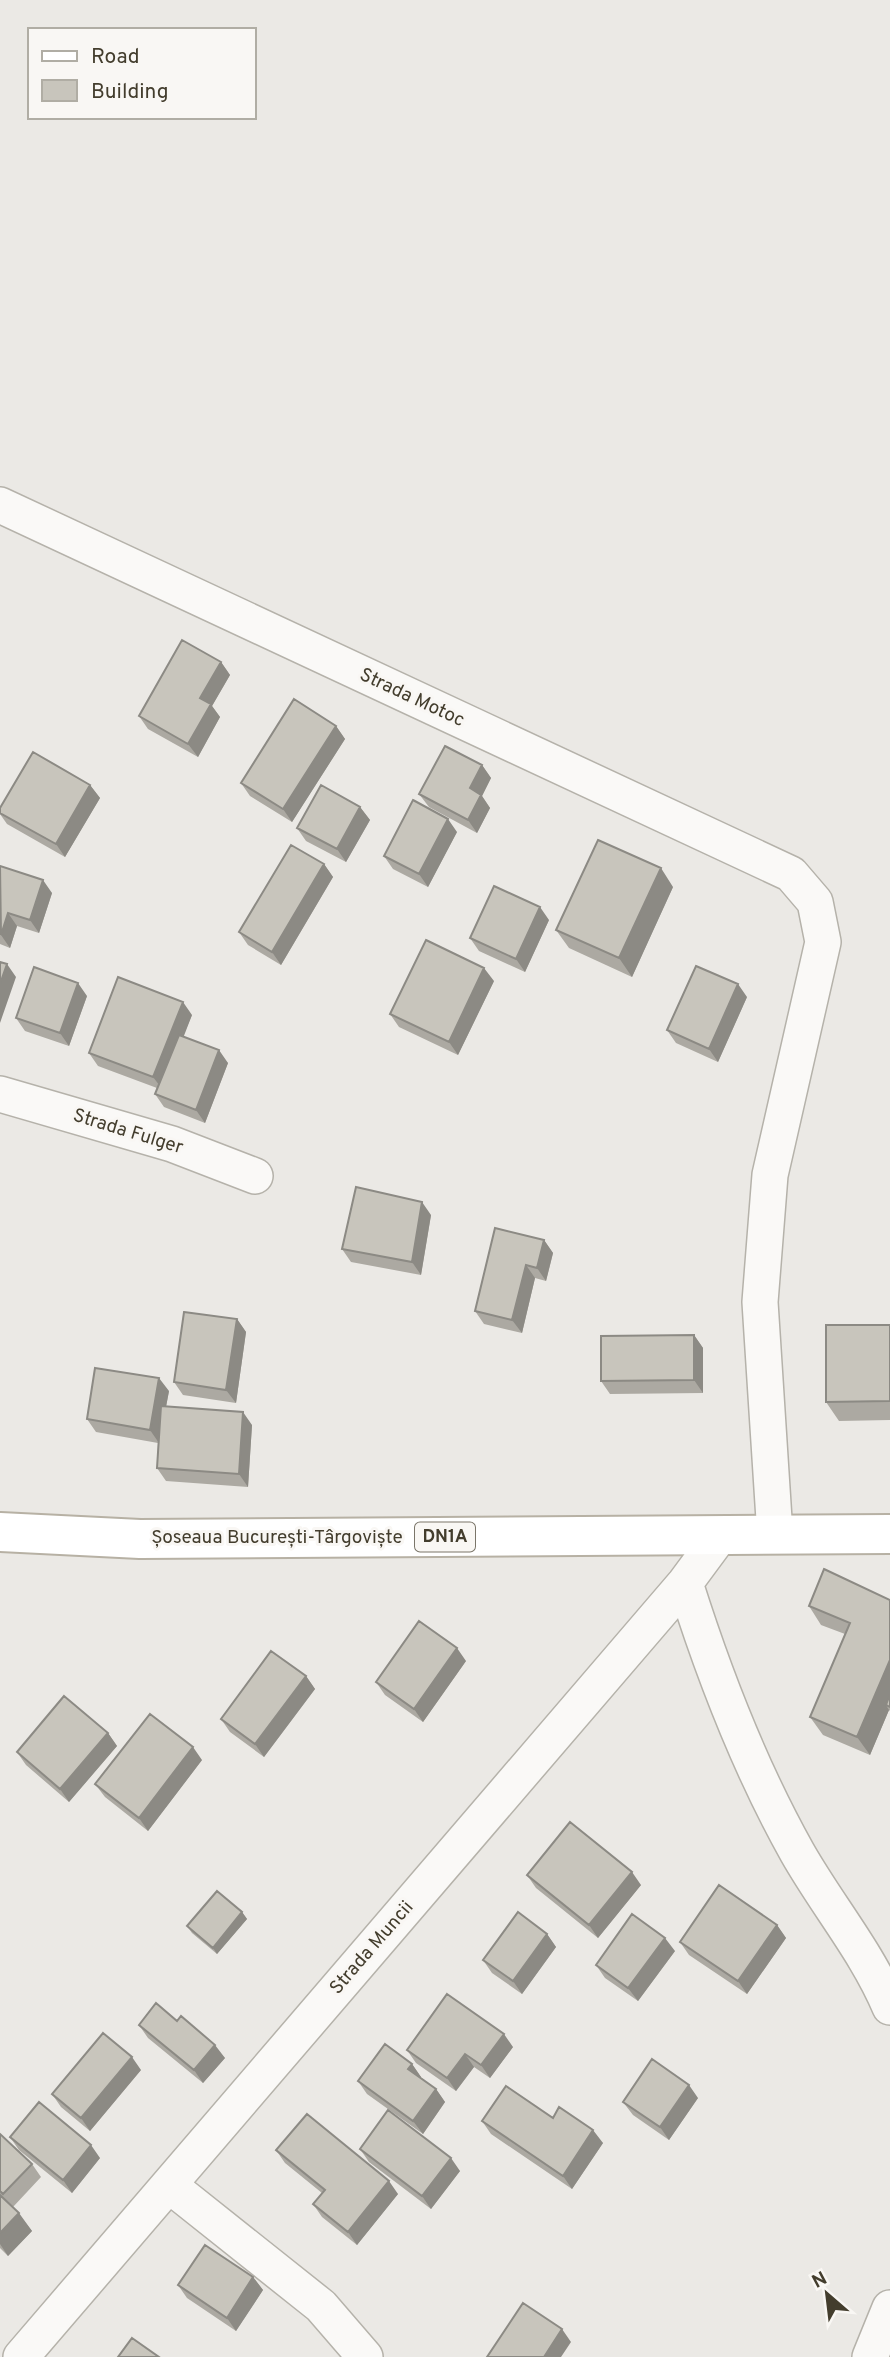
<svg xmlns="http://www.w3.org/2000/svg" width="890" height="2357" viewBox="0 0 890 2357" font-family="Overpass,sans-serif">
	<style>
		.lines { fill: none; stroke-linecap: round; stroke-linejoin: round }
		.street-casing { stroke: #b5b2aa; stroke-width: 38 }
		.primary-casing { stroke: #b7b1a4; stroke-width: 42 }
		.street { stroke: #faf9f7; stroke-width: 35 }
		.primary { stroke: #fff; stroke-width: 38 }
		.wall { fill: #aca9a2 }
		.shaded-wall { fill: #8c8a84 }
		.building { fill: #c8c5bc; stroke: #8c8a84; stroke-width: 2 }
		.labels { text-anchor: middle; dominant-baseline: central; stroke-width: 6; stroke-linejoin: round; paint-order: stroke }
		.shield { fill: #f9f7f4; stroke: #7a7569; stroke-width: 2 }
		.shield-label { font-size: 18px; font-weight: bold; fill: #433d2d }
		.street-label { font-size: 19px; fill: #433d2d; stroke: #f9f7f4 }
	</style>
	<rect width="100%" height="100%" fill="#ebe9e5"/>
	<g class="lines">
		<!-- street casing -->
		<g class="street-casing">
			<path id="street" d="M0,505L791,874L815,902L823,942L770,1175L760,1302L775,1535
				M0,1094L172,1144L255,1176
				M685,1583C714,1675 750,1768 797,1852C827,1905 867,1952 890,2007
				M169,2185L321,2306L365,2357
				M21,2357L685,1583L719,1537
				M870,2357L890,2308"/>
		</g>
		<!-- primary casing -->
		<g class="primary-casing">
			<path id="primary" d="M0,1532L140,1539L890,1534"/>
		</g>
		<!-- street -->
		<use href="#street" class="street"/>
		<!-- primary -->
		<use href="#primary" class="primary"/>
	</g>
	<!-- wall -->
	<path class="wall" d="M221,662L230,675L212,706L220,717L198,757L148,729L139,716Z
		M336,726L345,739L292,822L250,796L241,783Z
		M482,765L491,778L482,796L490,808L477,833L429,807L419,794Z
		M90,785L100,798L65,857L7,824L0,814V808Z
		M360,807L370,820L346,862L306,841L297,828Z
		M457,832L428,887L393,869L384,856Z
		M324,864L333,877L281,965L248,945L239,932Z
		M0,866L52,893L39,933L17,926L10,948L0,944Z
		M673,887L632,977L569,948L556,930Z
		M549,920L525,972L479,951L470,938Z
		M494,981L458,1055L399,1027L390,1014Z
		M87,996L69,1046L25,1031L16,1018Z
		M747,997L718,1062L676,1043L667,1030Z
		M192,1015L183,1036L228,1063L205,1123L164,1107L155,1094L157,1088L98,1066L89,1053Z
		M431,1215L421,1275L351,1262L342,1249Z
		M544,1240L553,1253L546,1281L535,1278L522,1333L484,1324L475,1311Z
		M237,1319L246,1332L236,1403L183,1395L174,1382Z
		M890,1325V1420L839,1421L826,1402Z
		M694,1335L703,1348V1393L610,1394L601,1381Z
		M169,1391L166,1407L252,1425L248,1487L166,1481L157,1468L158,1443L96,1432L87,1419Z
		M890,1600V1711L889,1710L870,1755L823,1735L810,1717L845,1634L821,1625L809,1606Z
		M466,1661L423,1722L385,1695L376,1682Z
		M306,1676L315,1689L264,1757L230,1732L221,1719Z
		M108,1733L117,1746L69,1802L26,1765L17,1752Z
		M202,1760L148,1831L105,1797L95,1784Z
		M527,1875L641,1885L598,1938L536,1888Z
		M242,1912L247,1919L217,1954L192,1933L187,1926Z
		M777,1925L786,1938L747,1994L689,1955L680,1942Z
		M547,1934L556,1947L522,1994L492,1973L483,1960Z
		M675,1951L638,2001L605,1978L596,1965Z
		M177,2021L225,2058L203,2083L148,2038L139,2025Z
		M513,2047L490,2078L474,2067L456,2091L416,2063L407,2050Z
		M412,2064L421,2077L420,2078L436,2089L445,2102L423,2134L367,2094L358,2081Z
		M141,2070L90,2131L61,2107L52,2094Z
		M698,2098L669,2140L633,2115L623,2102Z
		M553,2118L603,2143L572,2189L491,2134L482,2121Z
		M0,2134L32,2164L41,2177L13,2207L32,2231L8,2256L0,2248Z
		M10,2137L100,2158L72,2193L19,2150Z
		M360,2149L460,2171L431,2209L369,2162Z
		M276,2150L398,2194L357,2245L322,2217L313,2204L322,2193L285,2163Z
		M253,2277L263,2290L236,2331L187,2298L178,2285Z"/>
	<!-- shaded-wall -->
	<path class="shaded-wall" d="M221,662L230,675L212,706L220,717L198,757L188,744L200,698Z
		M336,726L345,739L292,822L283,809Z
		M482,765L491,778L482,796L490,808L477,833L468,820L470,788Z
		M90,785L100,798L65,857L56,844Z
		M360,807L370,820L346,862L337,849Z
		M448,819L457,832L428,887L419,874Z
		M324,864L333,877L281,965L272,952Z
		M661,868L673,887L632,977L619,958Z
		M43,880L52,893L39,933L30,920Z
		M540,907L549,920L525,972L516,959Z
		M8,913L17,926L10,948L1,935Z
		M7,964L16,977L0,1023V984Z
		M484,968L494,981L458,1055L449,1042Z
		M78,983L87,996L69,1046L60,1033Z
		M738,984L747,997L718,1062L709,1049Z
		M183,1002L192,1015L163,1090L153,1077Z
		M219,1050L228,1063L205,1123L196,1110Z
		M422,1202L431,1215L421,1275L412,1262Z
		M544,1240L553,1253L546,1281L537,1268Z
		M526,1265L535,1278L522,1333L512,1320Z
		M237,1319L246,1332L236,1403L226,1390Z
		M694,1335L703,1348V1393L694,1380Z
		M159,1378L169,1391L159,1443L150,1430Z
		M243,1412L252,1425L248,1487L239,1474Z
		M457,1648L466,1661L423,1722L414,1709Z
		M890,1660V1707L886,1705L889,1710L870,1755L857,1737Z
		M306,1676L315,1689L264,1757L255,1744Z
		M108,1733L117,1746L69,1802L60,1789Z
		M193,1747L202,1760L148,1831L139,1818Z
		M632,1872L641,1885L598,1938L589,1925Z
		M242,1912L247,1919L217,1954L213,1948Z
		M777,1925L786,1938L747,1994L738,1981Z
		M547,1934L556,1947L522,1994L513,1981Z
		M665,1938L675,1951L638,2001L628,1988Z
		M504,2034L513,2047L490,2078L481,2065Z
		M215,2045L225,2058L203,2083L194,2070Z
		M465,2054L474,2067L456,2091L447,2078Z
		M132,2057L141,2070L90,2131L81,2118Z
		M412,2064L421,2077L418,2082L408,2069Z
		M689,2085L698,2098L669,2140L660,2127Z
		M436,2089L445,2102L423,2134L413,2121Z
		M593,2130L603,2143L572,2189L563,2176Z
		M91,2145L100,2158L72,2193L63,2180Z
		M451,2158L460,2171L431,2209L422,2196Z
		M389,2181L398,2194L357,2245L348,2232Z
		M19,2213L32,2231L8,2256L0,2244V2233Z
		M253,2277L263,2290L236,2331L227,2318Z
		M562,2329L571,2342L561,2357H544Z"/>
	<!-- building -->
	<path class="building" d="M182,640L221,662L200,698L211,704L188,744L139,716Z
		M294,699L336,726L283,809L241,783Z
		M445,746L482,765L470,788L481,795L468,820L419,794Z
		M33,752L90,785L56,844L0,813V808Z
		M321,785L360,807L337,849L297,828Z
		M413,800L448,819L419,874L384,856Z
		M598,840L661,868L619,958L556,930Z
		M291,845L324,864L272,952L239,932Z
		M0,866L43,880L30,920L8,913L1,935Z
		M494,886L540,907L516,959L470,938Z
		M426,940L484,968L449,1042L390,1014Z
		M0,962L7,964L0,984Z
		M696,966L738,984L709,1049L667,1030Z
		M34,967L78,983L60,1033L16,1018Z
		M118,977L183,1002L153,1077L89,1053Z
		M179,1035L219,1050L196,1110L155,1094Z
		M356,1187L422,1202L412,1262L342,1249Z
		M495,1228L544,1240L537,1268L526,1265L512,1320L475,1311Z
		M184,1312L237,1319L226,1390L174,1382Z
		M826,1325H890V1401L826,1402Z
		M694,1335V1380L601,1381V1336Z
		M95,1368L159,1378L150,1430L87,1419Z
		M161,1406L243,1412L239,1474L157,1468Z
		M824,1569L890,1600V1660L857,1737L810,1717L850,1623L809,1606Z
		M419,1621L457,1648L414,1709L376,1682Z
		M271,1651L306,1676L255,1744L221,1719Z
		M890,1694V1707L886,1705Z
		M64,1696L108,1733L60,1789L17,1752Z
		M150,1714L193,1747L139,1818L95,1784Z
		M570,1822L632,1872L589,1925L527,1875Z
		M719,1885L777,1925L738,1981L680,1942Z
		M217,1891L242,1912L213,1948L187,1926Z
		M518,1912L547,1934L513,1981L483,1960Z
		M632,1914L665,1938L628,1988L596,1965Z
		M447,1994L504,2034L481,2065L465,2054L447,2078L407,2050Z
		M156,2003L177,2021L181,2016L215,2045L194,2070L139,2025Z
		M103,2033L132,2057L81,2118L52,2094Z
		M385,2044L412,2064L408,2069L436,2089L413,2121L358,2081Z
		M652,2059L689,2085L660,2127L623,2102Z
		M506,2086L553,2118L559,2107L593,2130L563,2176L482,2121Z
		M39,2102L91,2145L63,2180L10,2137Z
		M388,2110L451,2158L422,2196L360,2149Z
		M307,2114L389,2181L348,2232L313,2204L325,2190L276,2150Z
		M0,2134L32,2164L3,2194L0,2191Z
		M0,2195L19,2213L0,2233Z
		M205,2245L253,2277L227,2318L178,2285Z
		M523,2303L562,2329L544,2357H487Z
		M132,2338L159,2357H118Z"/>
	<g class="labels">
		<!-- shield labels -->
		<rect class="shield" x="415" y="1522.5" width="60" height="29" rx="5"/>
		<g class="shield-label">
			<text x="445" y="1537">DN1A</text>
		</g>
		<!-- street labels -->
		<g class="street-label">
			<text transform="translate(412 698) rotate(25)">Strada Motoc</text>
			<text transform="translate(128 1132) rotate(17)">Strada Fulger</text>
			<text x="277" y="1538">Șoseaua București-Târgoviște</text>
			<text transform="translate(372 1948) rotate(-49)">Strada Muncii</text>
		</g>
	</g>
	<!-- legend -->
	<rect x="28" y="28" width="228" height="91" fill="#f9f7f4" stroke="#b0ada4" stroke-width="2"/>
	<rect x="42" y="51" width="35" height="10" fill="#ffffff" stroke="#b0ada4" stroke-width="2"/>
	<text x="91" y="63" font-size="21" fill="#433d2d">Road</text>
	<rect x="42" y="80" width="35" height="21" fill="#c8c5bc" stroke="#b0ada4" stroke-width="2"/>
	<text x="91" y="98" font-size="21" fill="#433d2d">Building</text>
	<!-- north arrow -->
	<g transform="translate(827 2294) rotate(332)" stroke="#f9f7f4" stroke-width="5" paint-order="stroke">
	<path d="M0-5L12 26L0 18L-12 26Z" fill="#433d2d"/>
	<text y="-10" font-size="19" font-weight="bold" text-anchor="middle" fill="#433d2d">N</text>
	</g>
</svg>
